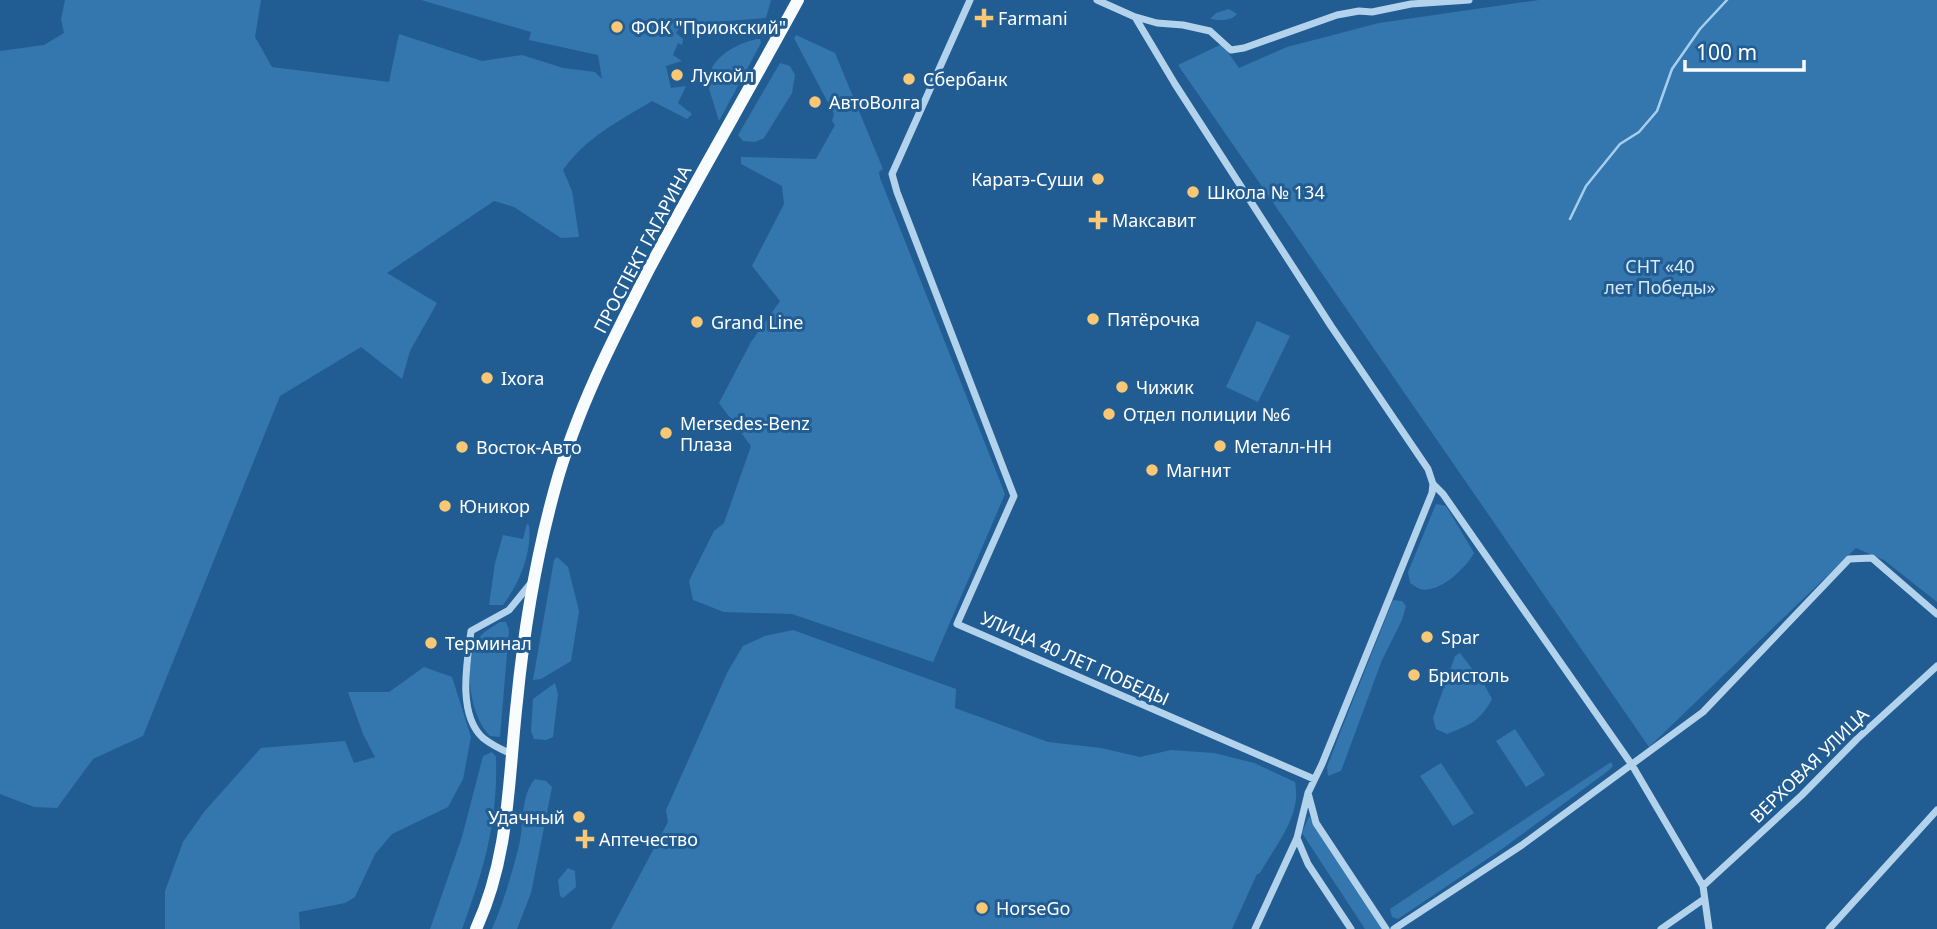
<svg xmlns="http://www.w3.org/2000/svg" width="1937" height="929" viewBox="0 0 1937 929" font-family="'Noto Sans',sans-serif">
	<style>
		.green { fill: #3477af }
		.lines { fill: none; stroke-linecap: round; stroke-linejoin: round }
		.stream { stroke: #a6cfee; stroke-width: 2.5 }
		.minor { stroke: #b3d3ed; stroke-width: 7 }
		.primary { stroke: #f9fcff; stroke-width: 12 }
		.poi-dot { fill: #fac774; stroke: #215d92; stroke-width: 2.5 }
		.labels { text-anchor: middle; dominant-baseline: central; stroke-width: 6; stroke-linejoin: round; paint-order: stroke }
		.poi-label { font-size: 18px; fill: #fff; stroke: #215d92; text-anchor: start }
		.street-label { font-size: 18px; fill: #fff; stroke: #215d92 }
		.park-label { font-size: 18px; fill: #d8eafa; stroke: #215d92 }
	</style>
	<rect width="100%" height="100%" fill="#215d92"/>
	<!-- green -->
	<path class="green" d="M65,0H261L255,37L272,67L389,82L399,34L482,61L522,55L563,68L595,72L602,79L598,55L529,40L531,32L421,0H771L766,18L698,23L696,26L685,20L676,33L683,39L682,45L678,43L673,55L682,61L666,66L671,88L686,86L678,103L692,114L687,119L652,101C619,121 585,138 563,170L572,191L579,237L561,238L514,207L494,201L387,273L437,303L410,351L402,379L361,347L280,396L143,736L93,759L57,808L34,807L0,794V51L44,45L64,33L61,19Z
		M1539,0H1937V602L1884,560L1856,548L1649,747L1178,65L1222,44L1239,68L1287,47L1379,23Z
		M1229,9L1237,14C1230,22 1220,20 1210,19L1216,13Z
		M796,35L835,53L883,169L879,172L880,178L1005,494L933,662L792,614L724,612L693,600L689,581L714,531L724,523L751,446L719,403L751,342L780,301L752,266L784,204L782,186L741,164V157L816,159L835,125L832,121L834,114L794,38Z
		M757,39H760L761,43L719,121L707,82C711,57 735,44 757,39Z
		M780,63L790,66L795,75L792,93L764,138L755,142L743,141L738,135Z
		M1257,321L1290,336L1258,402L1226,387Z
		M1436,504L1446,506L1474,553C1466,568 1439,594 1420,589C1417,588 1414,585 1410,583L1408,572Z
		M527,524L529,525C532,553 520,582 503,605H489L495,563L503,535L523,539Z
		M557,557L568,567L579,611L571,661L541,679L533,680L554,560Z
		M1393,600L1402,601L1406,606L1402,620L1382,660L1341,771L1328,776L1327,767L1340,733Z
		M500,622H506L509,630L500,737L490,736C470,716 464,669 476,643C480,633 491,628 500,622Z
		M793,630L956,689L955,708L1048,742L1101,748L1140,757L1171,750L1214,753L1254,763L1295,782C1302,816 1276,844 1260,873L1257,874L1232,929H611L668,822L666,810L728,671L743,646L765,636Z
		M1460,653L1485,686L1492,699C1480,721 1470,725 1447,734L1436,729L1433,718L1455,656Z
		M424,667L452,677L471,737L463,779L448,807L392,834L375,854L355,897L345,903L299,912L300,929H165V891L183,842L204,812L261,748L345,741L354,763L375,757L363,734L348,692H389Z
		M555,683L558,694L553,737L546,740L534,739L531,731L533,699Z
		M1515,729L1545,775L1526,787L1496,741Z
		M492,752L496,757C498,822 484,869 462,929H430L462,837L483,756Z
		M1611,762L1613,766L1608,771L1502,849L1398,919L1392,917L1390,909Z
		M1441,763L1474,813L1453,826L1420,776Z
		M535,779L546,781L552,787L531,893L517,929H492C504,901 513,871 520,841C524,820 521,795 535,779Z
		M1309,816L1382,929H1365L1302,833Z
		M568,868L575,871L576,887L563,898L560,896L558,880Z"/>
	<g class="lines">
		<!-- stream -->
		<path class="stream" d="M1570,219L1586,186L1620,144L1639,132L1657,111L1672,69L1700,29L1727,0"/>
		<!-- minor -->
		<path class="minor" d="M970,0L892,174L897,192L1014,496L957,624L1314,779
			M1097,0L1135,17L1175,84L1331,326L1428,469L1433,484L1443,494L1632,765L1703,886L1709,929
			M1136,17L1157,23L1183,25L1210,31L1231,50L1244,48L1337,15L1359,11L1372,12L1411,4L1469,0
			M512,754C502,750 492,745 483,738C457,714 467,662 471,631L509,610L531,583
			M1308,793L1316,823L1386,929
			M1297,838L1308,864L1351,929
			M1703,886L1802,795L1857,739L1937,666
			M1255,929L1297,838L1308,793L1322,764L1432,493L1433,484
			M1394,929L1522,845L1703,712L1849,559L1872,558L1937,614
			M1661,929L1704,899
			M1829,929L1937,810"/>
		<!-- primary -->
		<path class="primary" d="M476,929C510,855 508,780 517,701C524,629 536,557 555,488C576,411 613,339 649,269C697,179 749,90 798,0"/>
	</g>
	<!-- markers -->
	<g class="poi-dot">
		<path d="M980.5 7.5h7v7h7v7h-7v7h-7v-7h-7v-7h7z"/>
		<circle cx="617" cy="27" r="7"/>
		<circle cx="677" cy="75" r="7"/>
		<circle cx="909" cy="79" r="7"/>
		<circle cx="815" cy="102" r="7"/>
		<circle cx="1098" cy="179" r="7"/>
		<circle cx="1193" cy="192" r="7"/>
		<path d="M1094.5 209.5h7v7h7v7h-7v7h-7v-7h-7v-7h7z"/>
		<circle cx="1093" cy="319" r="7"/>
		<circle cx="697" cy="322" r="7"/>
		<circle cx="487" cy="378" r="7"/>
		<circle cx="1122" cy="387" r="7"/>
		<circle cx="1109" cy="414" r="7"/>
		<circle cx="666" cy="433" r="7"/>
		<circle cx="1220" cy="446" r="7"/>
		<circle cx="462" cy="447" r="7"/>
		<circle cx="1152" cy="470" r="7"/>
		<circle cx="445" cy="506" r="7"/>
		<circle cx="1427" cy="637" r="7"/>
		<circle cx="431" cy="643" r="7"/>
		<circle cx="1414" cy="675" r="7"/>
		<circle cx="579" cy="817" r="7"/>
		<path d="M581.5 828.5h7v7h7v7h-7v7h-7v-7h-7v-7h7z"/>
		<circle cx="982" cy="908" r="7"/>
	</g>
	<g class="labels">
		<!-- poi labels -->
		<g class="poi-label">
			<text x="998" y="18">Farmani</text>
			<text x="631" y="27">ФОК "Приокский"</text>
			<text x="691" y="75">Лукойл</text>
			<text x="923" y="79">Сбербанк</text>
			<text x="829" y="102">АвтоВолга</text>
			<text x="1084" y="179" text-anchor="end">Каратэ-Суши</text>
			<text x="1207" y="192">Школа № 134</text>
			<text x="1112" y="220">Максавит</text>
			<text x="1107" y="319">Пятёрочка</text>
			<text x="711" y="322">Grand Line</text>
			<text x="501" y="378">Ixora</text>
			<text x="1136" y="387">Чижик</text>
			<text x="1123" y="414">Отдел полиции №6</text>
			<text x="680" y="423">Mersedes-Benz<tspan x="680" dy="21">Плаза</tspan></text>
			<text x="1234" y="446">Металл-НН</text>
			<text x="476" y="447">Восток-Авто</text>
			<text x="1166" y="470">Магнит</text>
			<text x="459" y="506">Юникор</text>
			<text x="1441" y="637">Spar</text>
			<text x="445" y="643">Терминал</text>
			<text x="1428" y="675">Бристоль</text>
			<text x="565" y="817" text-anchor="end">Удачный</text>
			<text x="599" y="839">Аптечество</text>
			<text x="996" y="908">HorseGo</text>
		</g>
		<!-- street labels -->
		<g class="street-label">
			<text transform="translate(642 249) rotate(-62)">ПРОСПЕКТ ГАГАРИНА</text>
			<text transform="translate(1075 658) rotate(24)">УЛИЦА 40 ЛЕТ ПОБЕДЫ</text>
			<text transform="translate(1809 765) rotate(-44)">ВЕРХОВАЯ УЛИЦА</text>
		</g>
		<!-- park labels -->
		<g class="park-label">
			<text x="1660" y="266">СНТ «40<tspan x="1660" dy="21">лет Победы»</tspan></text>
		</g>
	</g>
	<!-- scale -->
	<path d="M1685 60v10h119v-10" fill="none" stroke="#ffffff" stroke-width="3.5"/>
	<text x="1696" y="60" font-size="21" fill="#ffffff" stroke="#215d92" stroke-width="5" paint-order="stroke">100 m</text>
</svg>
